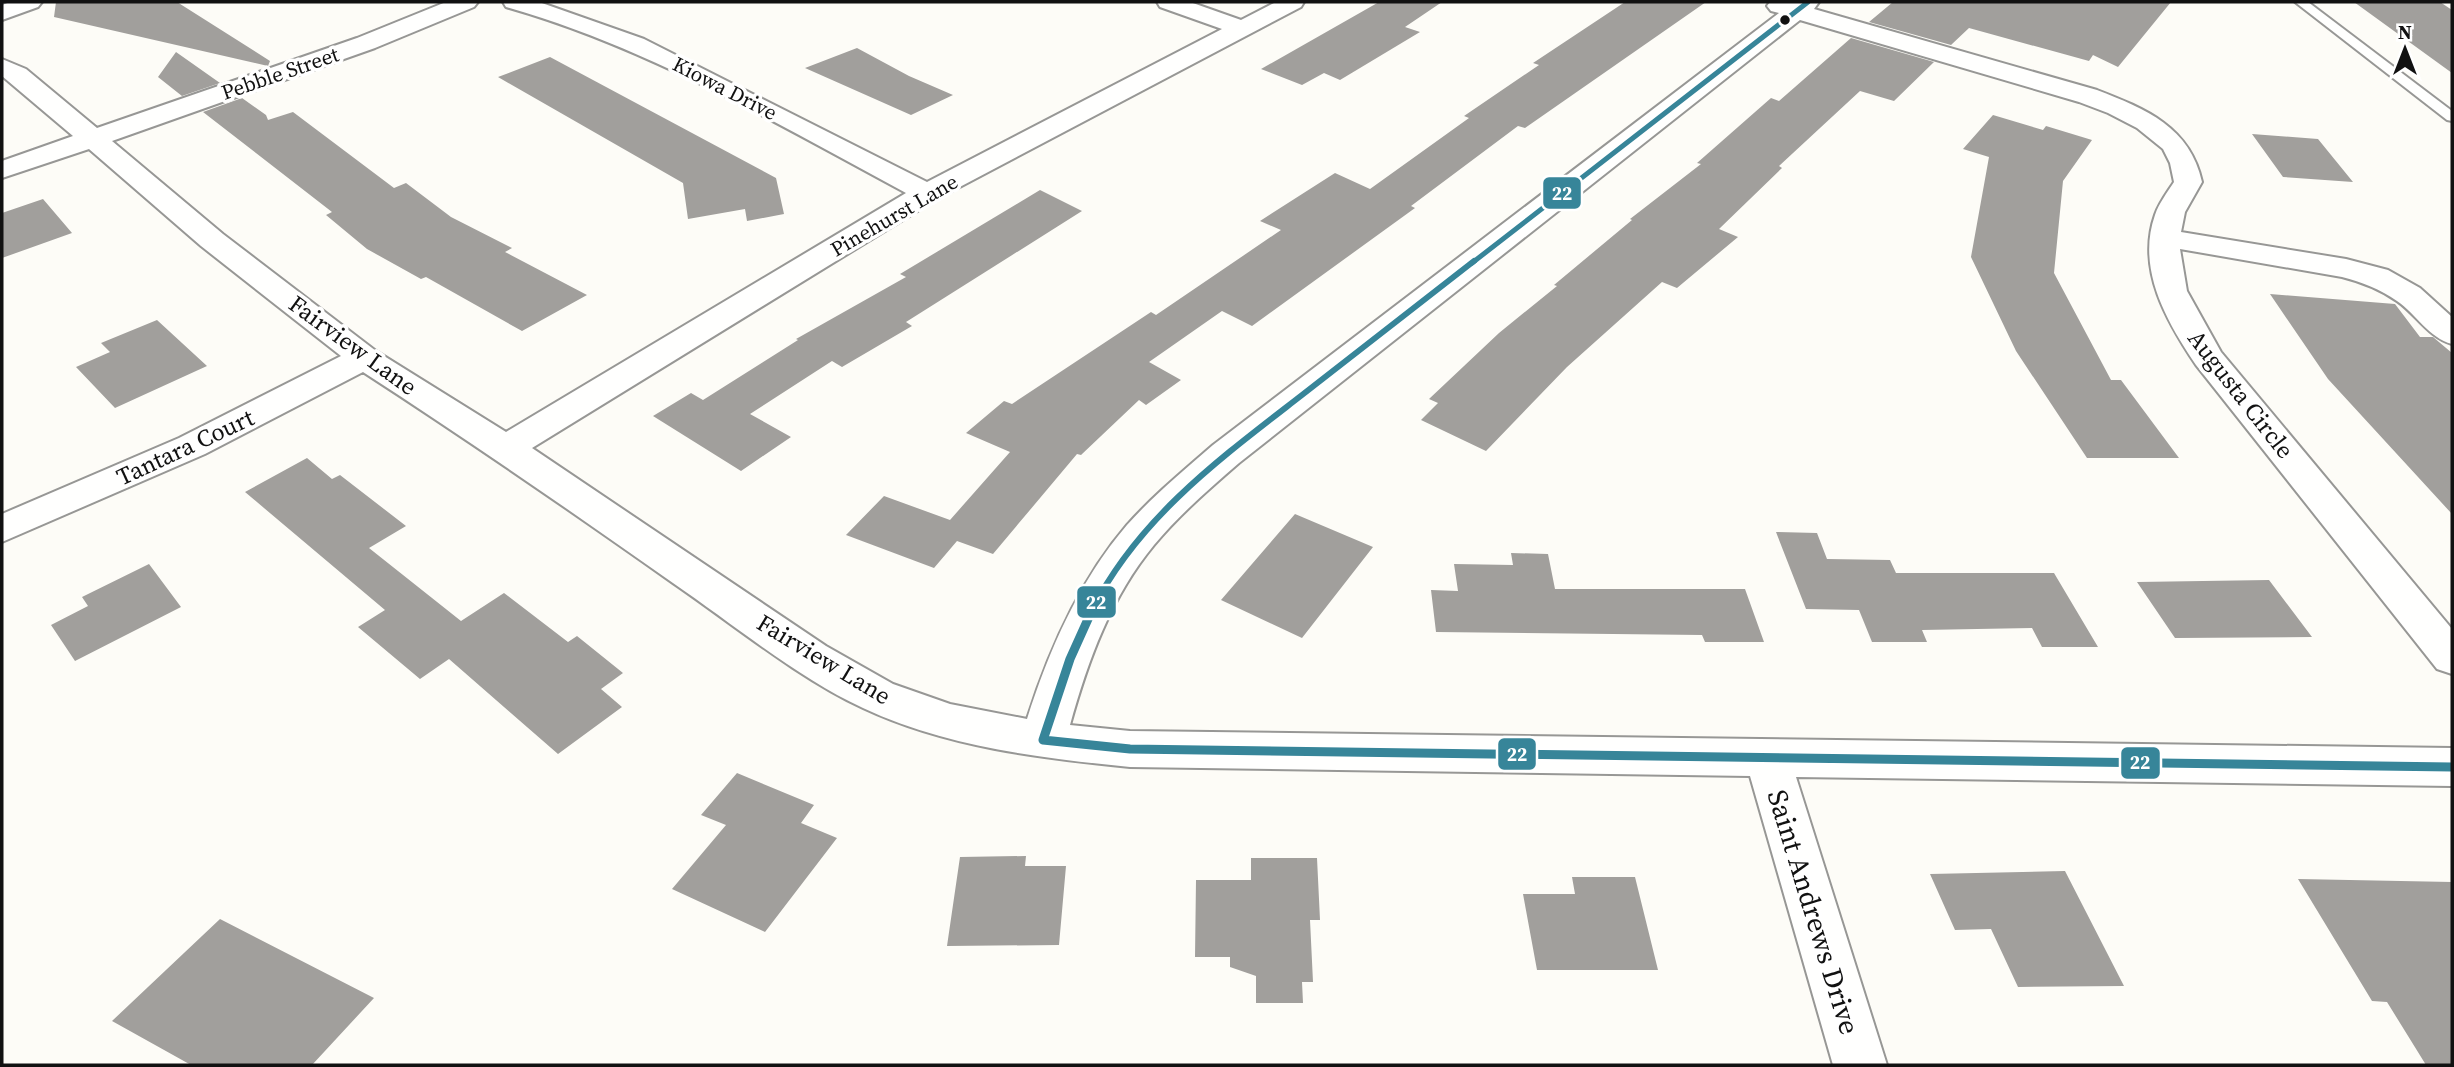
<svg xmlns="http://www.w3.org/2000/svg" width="2454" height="1067" viewBox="0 0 2454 1067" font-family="'Source Serif 4',serif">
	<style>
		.building { fill: #a19f9c }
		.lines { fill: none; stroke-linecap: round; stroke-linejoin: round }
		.service-casing { stroke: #979795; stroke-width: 4 }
		.minor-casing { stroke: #979795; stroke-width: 4 }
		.service { fill: #fffffe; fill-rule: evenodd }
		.minor { fill: #fffffe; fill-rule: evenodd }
		.bus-1-far2-casing { stroke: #fff; stroke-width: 9 }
		.bus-1-far1-casing { stroke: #fff; stroke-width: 11 }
		.bus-1-casing { stroke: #fff; stroke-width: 14 }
		.bus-1-far2 { stroke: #378599; stroke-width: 5 }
		.bus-1-far1 { stroke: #378599; stroke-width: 6 }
		.bus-1 { stroke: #378599; stroke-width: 9 }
		.bus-dot { fill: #111; stroke: #fff; stroke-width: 2.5 }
		.labels { text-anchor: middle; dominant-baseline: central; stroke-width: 7; stroke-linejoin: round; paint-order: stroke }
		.far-street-label { font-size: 21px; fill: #111; stroke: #fff }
		.street-label { font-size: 24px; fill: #111; stroke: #fff }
		.near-street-label { font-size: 28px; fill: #111; stroke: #fff }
		.line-badge { stroke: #fff; stroke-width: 2.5 }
		.badge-label { font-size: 19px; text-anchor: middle; font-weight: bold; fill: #fff }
	</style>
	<rect width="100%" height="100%" fill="#fdfcf7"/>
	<!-- building -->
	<path class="building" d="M56,2H177L270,61L268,66L54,17Z
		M1379,2H1442L1405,27L1420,32L1340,80L1324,73L1302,85L1261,69Z
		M1625,2H1706L1525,128L1518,126L1411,206L1415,208L1252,326L1222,311L1149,362L1181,380L1146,405L1139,400L1081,455L1077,454L993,554L957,541L934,568L846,535L884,496L950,520L1010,452L966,433L1004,401L1012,404L1151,312L1156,315L1281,230L1260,221L1335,173L1370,189L1469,118L1464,116L1539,65L1533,63Z
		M1893,2H2171L2118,67L2093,55L2089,61L1969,28L1951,45L1869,22Z
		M2354,2H2440L2452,10V73Z
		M1851,38L1934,62L1894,101L1860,91L1779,166L1782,168L1719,229L1738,237L1677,288L1662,282L1567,367L1486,451L1421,420L1438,403L1429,399L1499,333L1557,286L1554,285L1632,220L1630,219L1701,164L1697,163L1771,98L1779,101Z
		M857,48L909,76L953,95L911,115L805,68Z
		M176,52L220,83L182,96L158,77Z
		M550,57L776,178L784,214L747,221L745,209L688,219L683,183L498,77Z
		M242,98L266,115L268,120L293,112L394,188L406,183L451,217L512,248L505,252L587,295L522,331L426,277L421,279L367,249L326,215L332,212L203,112Z
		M1993,115L2043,130L2046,126L2092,140L2063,181L2054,273L2111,380H2121L2179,458H2087L2016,351L1971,257L1989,157L1963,149Z
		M2252,134L2318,139L2353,182L2283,177Z
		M1040,190L1082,211L906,322L912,326L842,367L832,361L750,414L791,437L741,471L653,416L691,393L703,400L798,340L796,339L906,277L900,274Z
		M43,199L72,233L2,258V213Z
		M2270,294L2395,304L2420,337H2433L2452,353V514L2328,379Z
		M157,320L207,366L115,408L76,367L110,352L101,343Z
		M307,458L332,479L340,475L406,526L369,548L461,621L504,593L568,642L577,636L623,673L601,689L622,707L558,754L449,659L420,679L358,627L385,610L245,492Z
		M1295,514L1373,547L1302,638L1221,600Z
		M1776,532L1817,533L1827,559L1890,560L1896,573H2054L2098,647H2042L2032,628L1922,630L1927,642H1872L1859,610L1806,609Z
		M1511,553L1548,554L1555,589H1745L1764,642H1705L1702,635L1436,632L1431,590L1458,591L1454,564L1513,565Z
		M149,564L181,607L75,661L51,625L88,606L82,597Z
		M2269,580L2312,637L2175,638L2137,582Z
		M737,773L814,805L801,823L837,838L765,932L672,889L726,825L701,815Z
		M1026,856L1025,866H1066L1059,945L947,946L960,857Z
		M1251,858H1317L1320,920H1310L1313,982H1302L1303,1003H1256V976L1230,967V957H1195L1196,880H1251Z
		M2065,871L2124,986L2018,987L1991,929L1955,930L1930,874Z
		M1572,877H1635L1658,970H1537L1523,894H1575Z
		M2298,879L2452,882V1065H2426L2387,1002L2372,1001Z
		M220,919L374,998L312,1065H191L112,1021Z"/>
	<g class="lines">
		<!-- service casing -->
		<g class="service-casing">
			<path id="service" d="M2295,2H2308L2452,111V121L2447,120Z"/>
		</g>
		<!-- minor casing -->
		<g class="minor-casing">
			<path id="minor" d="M10,2H42L38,7L2,20V5Z
				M446,2H478L474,7L375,48L112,141L223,234L376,351L506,432L906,193C777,124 648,47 506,7L503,2H539L644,39L927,182L1222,29L1160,7L1157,2H1190L1241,20L1276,2H1304L1301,7L937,199L532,448L826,646L893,684L950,704L1027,719C1049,650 1079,581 1127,525C1153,496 1183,471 1213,445L1779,13L1771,11L1767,6L1770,2H1819L1814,9L2097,90C2146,109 2190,127 2202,182L2185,212L2181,232L2346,259L2388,270L2420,288L2452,317V344C2429,338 2416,314 2397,301C2380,289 2362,282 2342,277L2180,249L2187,291L2221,352L2452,629V674L2437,669L2196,365C2167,322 2136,269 2155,215C2159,203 2167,193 2174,182L2170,163L2163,149L2137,128L2108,113L2079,102L1800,20L1239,463C1209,489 1179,515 1154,545C1111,597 1088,660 1070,725L1130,731L2452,748V786L1796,777L1887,1065H1833L1750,776L1130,767C1040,758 946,747 863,708C798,678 733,624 673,583C571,511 468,440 363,372L205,454L2,542V514L179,438L341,356L201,246L89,149L2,178V161L73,136L2,76V59L26,69L97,128L357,38Z"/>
		</g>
		<!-- service -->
		<use href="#service" class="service"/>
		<!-- minor -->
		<use href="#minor" class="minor"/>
		<!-- bus-1-far2 casing -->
		<g class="bus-1-far2-casing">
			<path id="bus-1-far2" d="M1472,263L1808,2"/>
		</g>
		<!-- bus-1-far1 casing -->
		<g class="bus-1-far1-casing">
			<path id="bus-1-far1" d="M1092,610C1139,517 1222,457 1302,395C1359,350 1417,306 1474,261"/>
		</g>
		<!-- bus-1 casing -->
		<g class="bus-1-casing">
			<path id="bus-1" d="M1093,608L1070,659L1043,740L1130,749L2452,767"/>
		</g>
		<!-- bus-1-far2 -->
		<use href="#bus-1-far2" class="bus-1-far2"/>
		<!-- bus-1-far1 -->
		<use href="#bus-1-far1" class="bus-1-far1"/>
		<!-- bus-1 -->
		<use href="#bus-1" class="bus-1"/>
	</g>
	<!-- markers -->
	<circle class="bus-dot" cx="1785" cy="20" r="6"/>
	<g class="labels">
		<!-- far-street labels -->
		<g class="far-street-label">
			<text transform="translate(280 73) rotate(-19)">Pebble Street</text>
			<text transform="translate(725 88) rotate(27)">Kiowa Drive</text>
			<text transform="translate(894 215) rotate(-30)">Pinehurst Lane</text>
		</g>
		<!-- street labels -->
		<g class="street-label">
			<text transform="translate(353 345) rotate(36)">Fairview Lane</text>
			<text transform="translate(2241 394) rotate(52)">Augusta Circle</text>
			<text transform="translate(185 447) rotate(-25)">Tantara Court</text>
			<text transform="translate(824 659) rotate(31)">Fairview Lane</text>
		</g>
		<!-- near-street labels -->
		<g class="near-street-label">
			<text transform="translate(1814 912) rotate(73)">Saint Andrews Drive</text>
		</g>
	</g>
	<g class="line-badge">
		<rect x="1542" y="176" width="40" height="34" rx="7" fill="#378599"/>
		<rect x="1076" y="585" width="41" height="34" rx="7" fill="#378599"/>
		<rect x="1497" y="737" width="40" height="34" rx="7" fill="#378599"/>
		<rect x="2120" y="746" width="41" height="34" rx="7" fill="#378599"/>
	</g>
	<g class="badge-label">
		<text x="1562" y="200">22</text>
		<text x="1096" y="609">22</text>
		<text x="1517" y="761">22</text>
		<text x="2140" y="769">22</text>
	</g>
	<!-- border -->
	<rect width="2454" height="1067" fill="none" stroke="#111111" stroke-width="7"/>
	<!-- north arrow -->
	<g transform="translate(2405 49)" stroke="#ffffff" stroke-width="5" paint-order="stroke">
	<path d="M0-5L12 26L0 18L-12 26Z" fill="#111111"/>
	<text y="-10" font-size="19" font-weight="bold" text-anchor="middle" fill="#111111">N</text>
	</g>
</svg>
